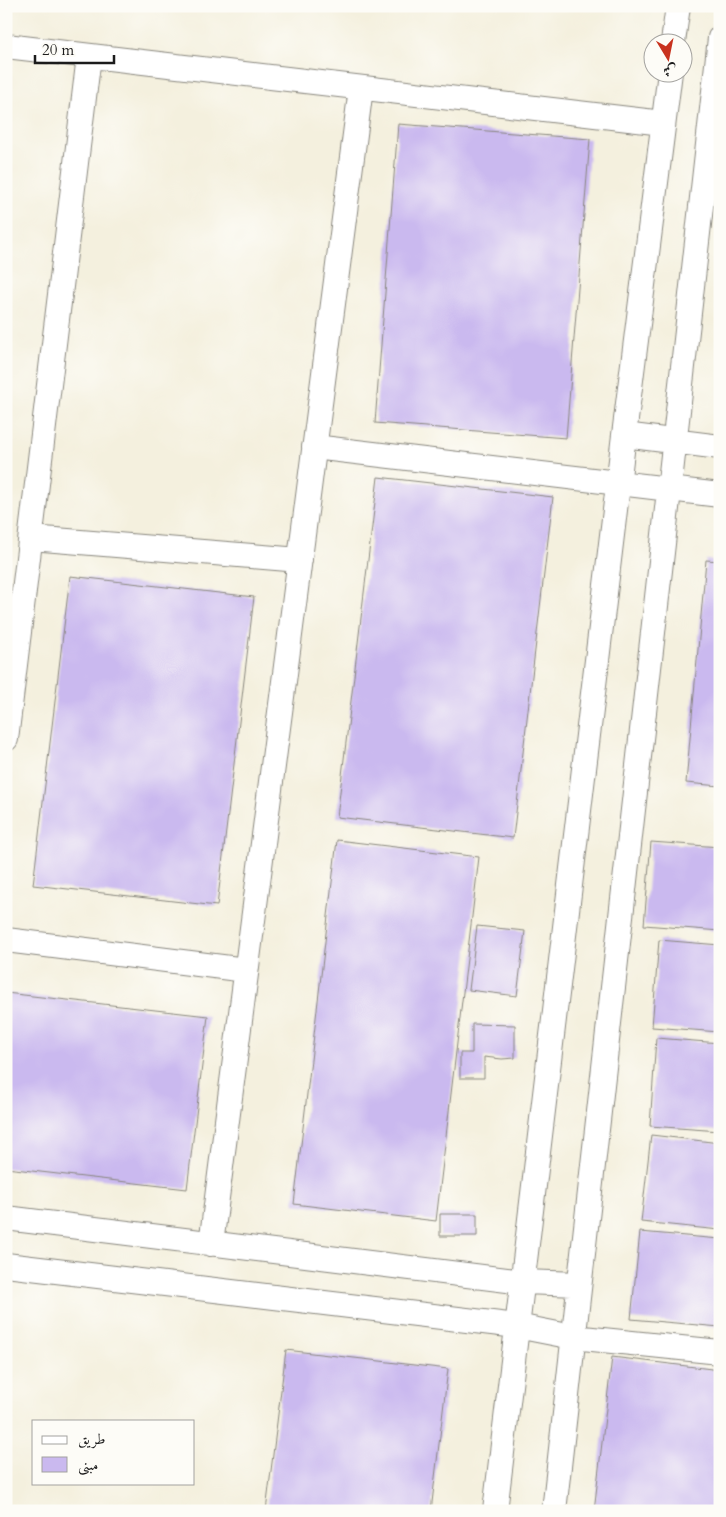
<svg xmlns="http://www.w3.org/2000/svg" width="726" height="1517" viewBox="0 0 726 1517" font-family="Cardo,Amiri,serif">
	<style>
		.building { fill: #cab9ef }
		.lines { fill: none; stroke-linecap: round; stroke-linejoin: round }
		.minor-casing { stroke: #88867d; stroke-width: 26 }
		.minor { stroke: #fff; stroke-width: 24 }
	</style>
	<rect width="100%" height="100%" fill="#fdfcf7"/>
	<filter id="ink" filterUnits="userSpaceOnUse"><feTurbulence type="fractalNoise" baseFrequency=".02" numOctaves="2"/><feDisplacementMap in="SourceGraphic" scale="10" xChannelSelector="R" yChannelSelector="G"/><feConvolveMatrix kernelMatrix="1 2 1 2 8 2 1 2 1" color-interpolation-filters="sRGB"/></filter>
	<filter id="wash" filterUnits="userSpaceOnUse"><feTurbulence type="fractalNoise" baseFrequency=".0096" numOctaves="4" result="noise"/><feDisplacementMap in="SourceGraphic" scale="20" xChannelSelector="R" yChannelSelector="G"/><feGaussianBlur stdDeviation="1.12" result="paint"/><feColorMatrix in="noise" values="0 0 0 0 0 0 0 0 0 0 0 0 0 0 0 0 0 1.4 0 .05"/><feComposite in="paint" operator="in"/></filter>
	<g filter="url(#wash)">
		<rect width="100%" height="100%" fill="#f4f0de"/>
		<g id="blocks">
			<!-- building -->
			<path class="building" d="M398,124L590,139L566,438L375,423Z
				M378,477L553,497L513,838L337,817Z
				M706,560L720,561V786L686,783Z
				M70,576L254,597L217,906L33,885Z
				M337,840L479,857L436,1221L294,1204Z
				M651,842L720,847V931L644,925Z
				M477,926L525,931L517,996L469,990Z
				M659,940L720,945V1032L652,1027Z
				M6,993L208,1016L187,1189L6,1168Z
				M472,1024L515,1025V1058L502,1059L484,1057V1078H460V1053H472Z
				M656,1038L720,1043V1131L650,1126Z
				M651,1135L720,1143V1230L641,1222Z
				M440,1214H477V1236H440Z
				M640,1232L720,1239V1327L631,1319Z
				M286,1350L448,1369L431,1511H266Z
				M612,1357L720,1370V1511H594Z"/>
		</g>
	</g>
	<g filter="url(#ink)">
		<use href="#blocks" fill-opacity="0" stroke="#88867d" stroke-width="1"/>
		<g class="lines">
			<!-- minor casing -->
			<g class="minor-casing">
				<path id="minor" d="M673,42L678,6
					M6,46L663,123
					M624,435L720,447
					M314,447L720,495
					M31,538L300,560
					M6,739L89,56
					M6,940L246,970
					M6,1218L523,1282L579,1284
					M211,1244L361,88
					M6,1265L517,1326L573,1337L720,1352
					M495,1511L624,435L670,72
					M554,1511L720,38"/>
			</g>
			<!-- minor -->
			<use href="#minor" class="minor"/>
		</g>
	</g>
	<!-- margin -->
	<rect width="726" height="1517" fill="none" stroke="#fdfcf7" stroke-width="25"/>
	<!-- legend -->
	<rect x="32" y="1420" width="162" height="65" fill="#fdfcf7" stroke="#a3a29f"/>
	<rect x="42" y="1436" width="25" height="8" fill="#ffffff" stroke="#a3a29f"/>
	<text x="78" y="1444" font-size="15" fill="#1c1c1c">طريق</text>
	<rect x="42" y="1457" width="25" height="15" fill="#cab9ef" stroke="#a3a29f"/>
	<text x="78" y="1470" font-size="15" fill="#1c1c1c">مبنى</text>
	<!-- north arrow -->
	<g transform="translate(668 58) rotate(170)"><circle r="24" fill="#fdfcf7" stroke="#a3a29f"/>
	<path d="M0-4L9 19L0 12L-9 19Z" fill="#c8321e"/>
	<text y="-8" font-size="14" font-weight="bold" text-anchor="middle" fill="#1c1c1c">ش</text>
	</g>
	<!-- scale -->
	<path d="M35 55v8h79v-8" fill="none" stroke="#1c1c1c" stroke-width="2.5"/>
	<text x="42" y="55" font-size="15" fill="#1c1c1c" stroke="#fdfcf7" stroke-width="4" paint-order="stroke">20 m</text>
</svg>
